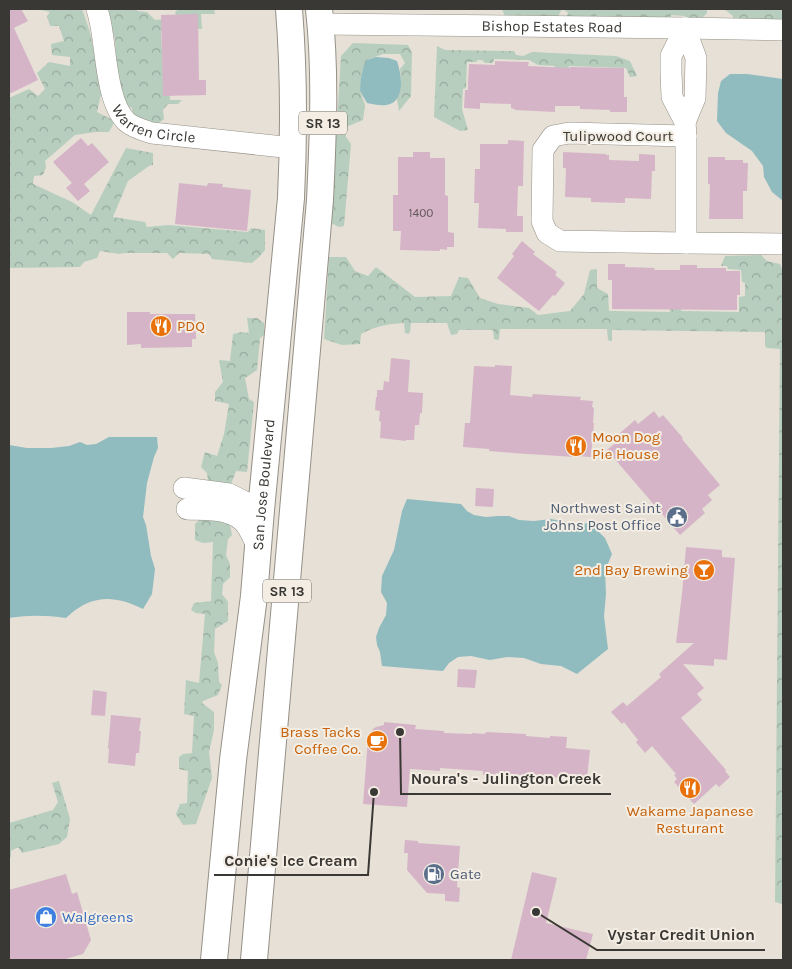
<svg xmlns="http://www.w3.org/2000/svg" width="792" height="969" viewBox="0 0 792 969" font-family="Karla,sans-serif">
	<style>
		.forest { fill: url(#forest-crowns) }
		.water { fill: #90bcc0 }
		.building { fill: #d6b4c7 }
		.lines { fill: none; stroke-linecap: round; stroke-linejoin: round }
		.minor-casing { stroke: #959087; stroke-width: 22 }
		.major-casing { stroke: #959087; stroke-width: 28 }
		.minor { stroke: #fff; stroke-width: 21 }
		.major { stroke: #fff; stroke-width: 26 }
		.labels { text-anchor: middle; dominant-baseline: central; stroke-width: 4; stroke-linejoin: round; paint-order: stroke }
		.number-label { font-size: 12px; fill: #615759 }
		.shield { fill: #f3ede3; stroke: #726e68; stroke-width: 1 }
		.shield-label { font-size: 14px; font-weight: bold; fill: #3a3834 }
		.street-label { font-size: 15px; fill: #3a3834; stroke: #f3ede3 }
		.food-label { font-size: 15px; fill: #c56008; stroke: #f3ede3; text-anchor: start }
		.service-label { font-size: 15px; fill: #4e5e75; stroke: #f3ede3; text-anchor: end }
		.shop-label { font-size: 15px; fill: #366cbe; stroke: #f3ede3; text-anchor: start }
		.leader { fill: none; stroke: #3a3834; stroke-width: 2 }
		.callout-dot { fill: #3a3834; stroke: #f3ede3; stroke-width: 2 }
		.callout-label { font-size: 16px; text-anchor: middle; font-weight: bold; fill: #3a3834; stroke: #f3ede3; stroke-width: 4; stroke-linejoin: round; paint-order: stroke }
	</style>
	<defs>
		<pattern id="forest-crowns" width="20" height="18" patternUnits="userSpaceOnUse" patternTransform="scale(1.25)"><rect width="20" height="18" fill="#b7cebe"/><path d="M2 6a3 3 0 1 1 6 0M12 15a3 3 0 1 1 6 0" fill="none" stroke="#96a89b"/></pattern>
	</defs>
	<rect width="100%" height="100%" fill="#e6e0d6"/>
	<!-- forest -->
	<path class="forest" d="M37,9H82L90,32L102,90L97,112L115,121L109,132H96L75,135L45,161L46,167L43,175L34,176L33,184L72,202L91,215L126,148L153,153V165L149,166L128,181L113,217L145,222L147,227L169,225L248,232L251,228L265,230V250L259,257L252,263L212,259L209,254L179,253L173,259L167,253H125L119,254L100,251L97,258L84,262L80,267L9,268V98L29,89L38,96L45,89L37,73L49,62L70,66V57L52,55L51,44L64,41L59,26H50L47,16L50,12Z
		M106,9H137V11L147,12L155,20L166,19L161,32L162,52L168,59L170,100H182L178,104H168L163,110L164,119L155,126L132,115V108L122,104L117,90L115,39Z
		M179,9H214L215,14H201L202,29L179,28L175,12Z
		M502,9H562L556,20L506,19Z
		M563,9H707V13L698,22H691L684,16L671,15L669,21L566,19L568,13Z
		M724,9H783V24L732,23L733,16Z
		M353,43L408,45L412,52L411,96L399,111L397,99L400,93L401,80L400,69L405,63L400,54H383L367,60L360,91L365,105L363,120L346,127V137L351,144L344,226L339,227L331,223L341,56Z
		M437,46L445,50L514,51L516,55L523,56L532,52L616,56L630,61L637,76L630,77L626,68L569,66L568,80L555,77V66L538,65L529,60L494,59L493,63H485L482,60H478L476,62H467L466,88L463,89L462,109L468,130L460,131L434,117Z
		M761,255L767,261L780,264L783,272V904L775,902L780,349L767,348L765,346V332L612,330V341H610L608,340L607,329H500L499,339L497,340L494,339L493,330H459L457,334L451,335L447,323H411L410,332L408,334L405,333L404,323C387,324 376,326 361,334L360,344L342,345L324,339L329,257H346L355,271L368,276L376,267L415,297L451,296L459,277L468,278L480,298L498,304L529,308L538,315L570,311L584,294L590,270L597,269V288L608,294L609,311L670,312L669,301L681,291V311L739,312V297L745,296V283L742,282L741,270L728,269L727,266H721L725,256Z
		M247,318H257L264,323V335L260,338L257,370L245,378L249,399L254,402L247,472L236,471L230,487L208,481L207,473L201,467L205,452L217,456L224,434L229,404L215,401V392L223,382L219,360L230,361L233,334L241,332L249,333Z
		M203,516L229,519L232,535L228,539L226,555L230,564V577L223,584L222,594L228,602V621L215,629L214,652L218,663L219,682L222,685L218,695L203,701L202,703L214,712V730L209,752L212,778L196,824L183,825L176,814L180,804L187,803L188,771L179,769V757L183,754L192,753L194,716L184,714L186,680L199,683L205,614L196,613L191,610L194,603L211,601L213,542L203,543L195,540V524Z
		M59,781L70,819L67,837L59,844L22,853L18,847L11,851V857L9,858V823L53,810L58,802L52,783Z"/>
	<!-- water -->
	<path class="water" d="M376,57L389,58L397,61C401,73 406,98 390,104C383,107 374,104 367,103L360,91L361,78L364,65L367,60Z
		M730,74H747L783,79V201L772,192L764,177L763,166L752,151L726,133L717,121L718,93L721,81Z
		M109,437H157L158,448L154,457L147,483L143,517L146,525L151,556L155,569L152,594L143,609C113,594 90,595 66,618C45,615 29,615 9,618V445L27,448H51L69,446L80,442L87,445L96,444Z
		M407,499L461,504L467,511L474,515L486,517L498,516H509L519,520L534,521L551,519L577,524L590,523L605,538L612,554L605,571L606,594L604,616L608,649L577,674L561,666L541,664L524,658L507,657L490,660L471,656L458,657L449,663L443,671L382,666L380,652L377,645L376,637L379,628L386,615L387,603L381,592L382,576L394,550L402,511Z"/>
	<!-- building -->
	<path class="building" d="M9,9H21L28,21L14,28L38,80L9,94Z
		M198,14L199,80H206V95L163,96L161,15Z
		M495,61L529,62L528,66L570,68V67L624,68V97H627V112H610V110L580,109V106H555V112L515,110L514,109L511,108V104L480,103V109L464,108L465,90H468V84L469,64L495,65Z
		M81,138L88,146L92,143L109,162L84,184L90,191L78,201L66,188L72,183L53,162Z
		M508,140L524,141L523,183V186H518L517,216H523V232H506V229L478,228L479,203H474L475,169H480V144H508Z
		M413,152H430V158H445V195L448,196V232L454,233V247H447V250L440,249V251L400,250L401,231H393V195H398V157H413Z
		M563,152L606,154V155H609V160L639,161V154L655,155V171H652L651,199L625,198V203L591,202V198L565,197L566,168H563Z
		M708,157H725V160H743V163H748L747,191H743V219H709L710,184H708Z
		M179,183L207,186L208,183L223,184L222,187L251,190L247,231L175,224Z
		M522,241L535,252L533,254L557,272L555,275L565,283L555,296L553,295L539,311L497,278L514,256L512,254Z
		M608,264H625V267L655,268L654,270H680V265H697V268H726V271H740V295H737V310L612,309V280H608Z
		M127,312H150V314H195L196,339H192V347L141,348V344L127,345Z
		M391,358L410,360L408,392L423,393L422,413H420L419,425H415L414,440H406V441L380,438L381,422L379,421L380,411L375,410L376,397H377V390H383L384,381L389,382Z
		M495,365L512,366L510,395L532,397L533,394L581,397L580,400L593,401L592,407L594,408L593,423H594L591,457L576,456L575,457L513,453L489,451V449L463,447L465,423H470L474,366L495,367Z
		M654,411L659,418L663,415L683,438L682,439L720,485L708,495L712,500L702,509L705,513L680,535L607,450L624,436L620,433L635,420L638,424Z
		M476,488L494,489L493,507L475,506Z
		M686,547L722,550V557L735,558L727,660L714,659V666L683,664L704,688L697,694L702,700L681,718L726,770L725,771L730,777L719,787L716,784L694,804L674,782L677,779L674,775L676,774L652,746L645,753L636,742L638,740L624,722L622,724L611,712L623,702L627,706L661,677L659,674L694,643H676L682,594Z
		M458,669L477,670L475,688L457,687Z
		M93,690L107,692L105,716L91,715Z
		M111,715L141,718L139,731H141L139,753H136L135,766L108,763L109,749L108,748Z
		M384,722L416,725L415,729L444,731V733L472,734V733L485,734L486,732L526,734V736L550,738V736L567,737L566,748L590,750L587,778L563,776V778L496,773L495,775H483V771L440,768V771L410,769L407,807L363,804L368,739H370L371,732L373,729L376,727L384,725Z
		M405,840L418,841V843L460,846L457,887L460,888L459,902L445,901V894L427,893L407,870L408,853H404Z
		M532,872L557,878L546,923L593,934L586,960H511Z
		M66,874L72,894L77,892L91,940L83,954L62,960H9V890Z"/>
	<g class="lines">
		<!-- minor casing -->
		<g class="minor-casing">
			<g id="minor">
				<path id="s1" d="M97,9C99,16 101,24 102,32C106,56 108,105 127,122C134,128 143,130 152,133L293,148"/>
				<path id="s2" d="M321,24L685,28L783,30"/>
				<path d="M685,28L671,56V72L672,97L685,122L686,136V243L783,244"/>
				<path d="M685,28L696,58L695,98L685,122"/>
				<path d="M686,136L569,133L553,136L543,150L542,221L547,233L560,241L686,243"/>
				<path d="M184,488L229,494L261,510"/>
				<path d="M187,509C207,510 234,507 247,526C251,532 254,540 258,547"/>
			</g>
		</g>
		<!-- major casing -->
		<g class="major-casing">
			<g id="major">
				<path id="s3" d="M214,960L233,760L254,596L261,510L291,198C294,135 294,72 289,9"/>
				<path d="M254,960L320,200C323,137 326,72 319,9"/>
			</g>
		</g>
		<!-- minor -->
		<use href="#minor" class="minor"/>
		<!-- major -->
		<use href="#major" class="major"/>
	</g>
	<!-- icons -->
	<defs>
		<g id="restaurant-disc" transform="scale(1.125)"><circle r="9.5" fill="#e8710a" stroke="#f3ede3"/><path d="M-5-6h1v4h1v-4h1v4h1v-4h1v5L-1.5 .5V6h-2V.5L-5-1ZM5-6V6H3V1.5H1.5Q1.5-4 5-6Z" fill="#fff"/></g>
		<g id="civic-disc" transform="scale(1.125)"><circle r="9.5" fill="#5c6f8a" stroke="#f3ede3"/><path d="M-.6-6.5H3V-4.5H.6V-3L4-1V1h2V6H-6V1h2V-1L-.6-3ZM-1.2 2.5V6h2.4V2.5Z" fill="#fff"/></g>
		<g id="bar-disc" transform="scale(1.125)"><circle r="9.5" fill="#e8710a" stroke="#f3ede3"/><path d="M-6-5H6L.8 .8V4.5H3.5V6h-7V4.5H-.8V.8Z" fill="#fff"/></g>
		<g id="cafe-disc" transform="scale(1.125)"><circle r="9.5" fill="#e8710a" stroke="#f3ede3"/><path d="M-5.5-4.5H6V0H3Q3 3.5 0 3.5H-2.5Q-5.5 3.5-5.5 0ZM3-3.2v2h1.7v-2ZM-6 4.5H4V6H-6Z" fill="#fff"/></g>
		<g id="fuel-disc" transform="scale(1.125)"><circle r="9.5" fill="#5c6f8a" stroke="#f3ede3"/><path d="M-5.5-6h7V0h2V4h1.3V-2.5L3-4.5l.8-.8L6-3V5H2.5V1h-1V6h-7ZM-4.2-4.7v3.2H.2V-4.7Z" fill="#fff"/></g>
		<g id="shop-disc" transform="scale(1.125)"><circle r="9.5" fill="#3f7fe0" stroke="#f3ede3"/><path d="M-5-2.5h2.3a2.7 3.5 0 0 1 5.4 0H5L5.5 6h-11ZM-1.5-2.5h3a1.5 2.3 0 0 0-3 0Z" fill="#fff"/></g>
	</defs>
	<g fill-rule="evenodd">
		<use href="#restaurant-disc" x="161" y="326"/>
		<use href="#restaurant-disc" x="576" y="446"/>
		<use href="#civic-disc" x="677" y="517"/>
		<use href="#bar-disc" x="704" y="570"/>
		<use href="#cafe-disc" x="377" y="741"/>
		<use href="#restaurant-disc" x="690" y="788"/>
		<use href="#fuel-disc" x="434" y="874"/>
		<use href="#shop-disc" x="46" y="917"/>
	</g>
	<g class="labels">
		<!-- number labels -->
		<g class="number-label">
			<text x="421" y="213">1400</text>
		</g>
		<!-- shield labels -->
		<g class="shield">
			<rect x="299" y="111.5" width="48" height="23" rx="4"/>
			<rect x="263" y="579.5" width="48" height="23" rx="4"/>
		</g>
		<g class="shield-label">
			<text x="323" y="123">SR 13</text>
			<text x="287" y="591">SR 13</text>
		</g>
		<!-- street labels -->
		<g class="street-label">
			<text stroke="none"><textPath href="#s2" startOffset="231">Bishop Estates Road</textPath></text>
			<text stroke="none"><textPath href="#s1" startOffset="144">Warren Circle</textPath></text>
			<text x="618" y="136">Tulipwood Court</text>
			<text stroke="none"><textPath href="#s3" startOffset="478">San Jose Boulevard</textPath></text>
		</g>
		<!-- food labels -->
		<g class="food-label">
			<text x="177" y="326">PDQ</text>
			<text x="592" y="437">Moon Dog<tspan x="592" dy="17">Pie House</tspan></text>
			<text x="688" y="570" text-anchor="end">2nd Bay Brewing</text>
			<text x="361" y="732" text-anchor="end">Brass Tacks<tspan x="361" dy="17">Coffee Co.</tspan></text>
			<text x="690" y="811" text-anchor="middle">Wakame Japanese<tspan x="690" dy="17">Resturant</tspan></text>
		</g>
		<!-- service labels -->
		<g class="service-label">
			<text x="661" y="508">Northwest Saint<tspan x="661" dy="17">Johns Post Office</tspan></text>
			<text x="450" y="874" text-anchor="start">Gate</text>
		</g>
		<!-- shop labels -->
		<g class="shop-label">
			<text x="62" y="917">Walgreens</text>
		</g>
	</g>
	<!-- callouts -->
	<path class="leader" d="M400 732L401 794H611M374 792L368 875H214M536 912L597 950H765"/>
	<g class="callout-dot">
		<circle cx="400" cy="732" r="5"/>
		<circle cx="374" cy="792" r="5"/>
		<circle cx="536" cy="912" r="5"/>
	</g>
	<g class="callout-label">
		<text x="506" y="784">Noura's - Julington Creek</text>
		<text x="291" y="866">Conie's Ice Cream</text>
		<text x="681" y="940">Vystar Credit Union</text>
	</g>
	<!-- border -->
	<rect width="792" height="969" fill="none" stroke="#3a3834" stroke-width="20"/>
</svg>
